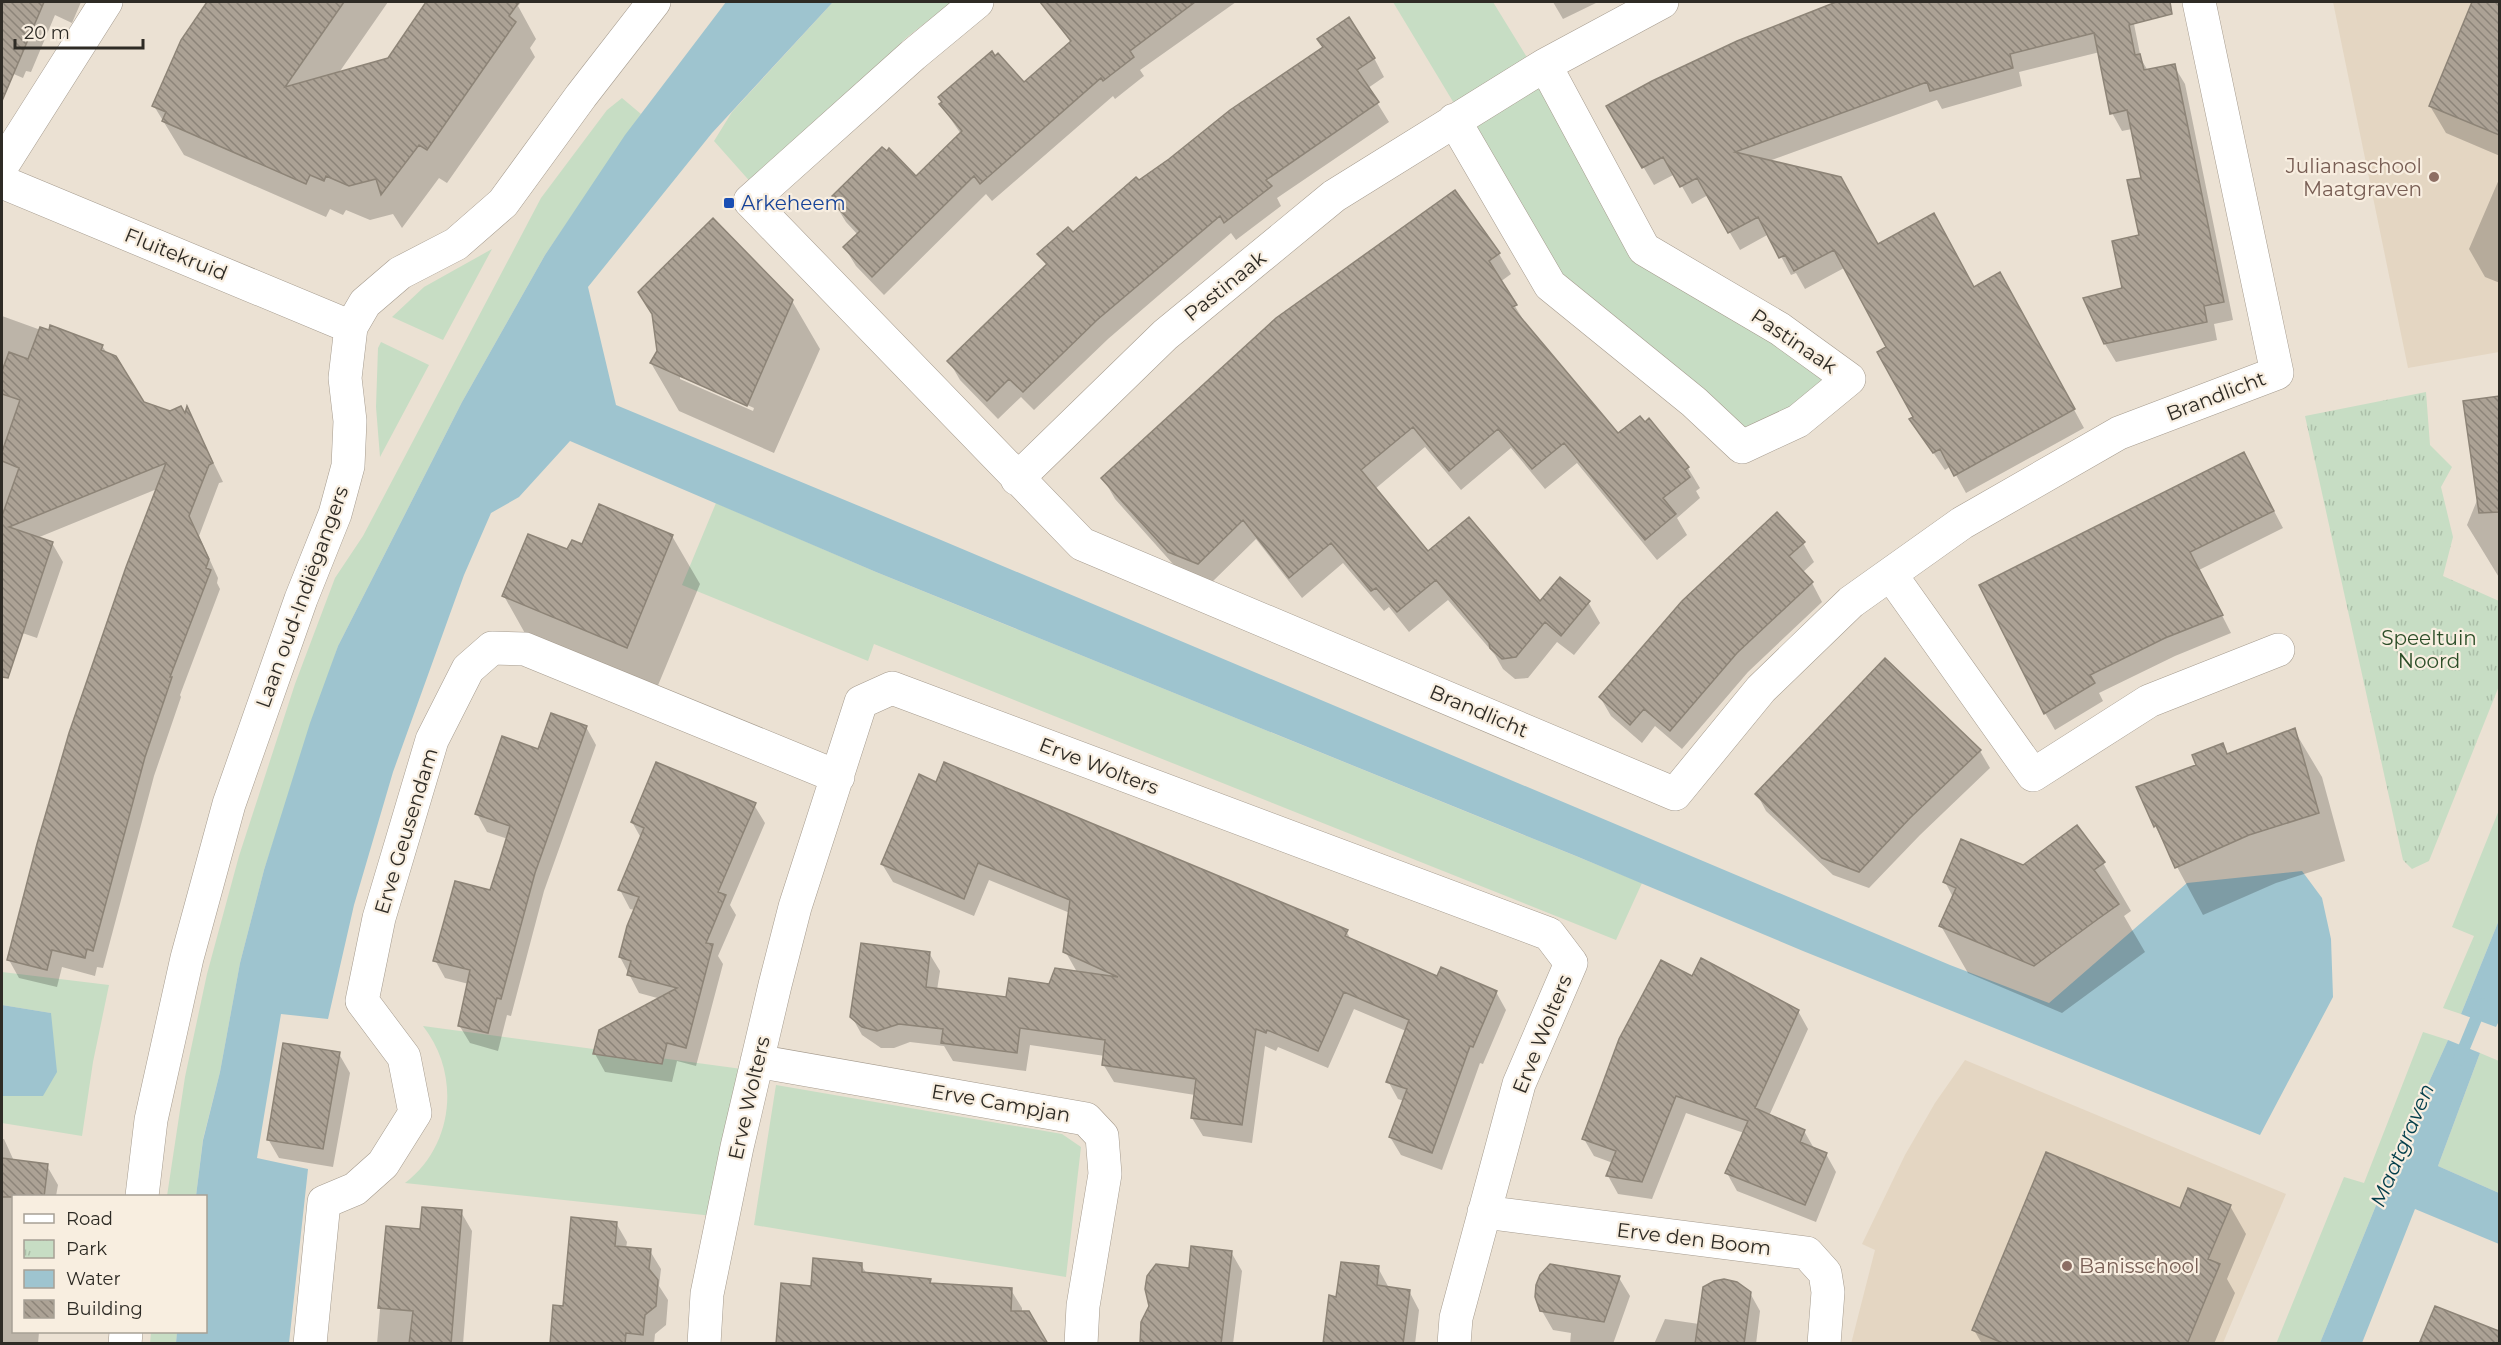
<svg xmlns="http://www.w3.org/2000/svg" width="2501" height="1345" viewBox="0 0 2501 1345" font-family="Montserrat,sans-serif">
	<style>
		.built { fill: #e4d6c2 }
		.grass { fill: #c7ddc4 }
		.park { fill: url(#park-tufts) }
		.water { fill: #9ec4cf }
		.shadow { fill: #0003; fill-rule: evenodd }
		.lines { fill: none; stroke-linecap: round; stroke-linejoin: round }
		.stream { stroke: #9ec4cf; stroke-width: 12 }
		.building { fill: url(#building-back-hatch); stroke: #8d8477; stroke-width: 1.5 }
		.minor-casing { stroke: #a59b8e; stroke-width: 34 }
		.tertiary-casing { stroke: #a59b8e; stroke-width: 34 }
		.minor { stroke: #fff; stroke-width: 33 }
		.tertiary { stroke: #fff; stroke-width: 33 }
		.education-dot { fill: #8d6e63; stroke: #f8eee0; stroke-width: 2 }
		.transit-dot { fill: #1a4fb4; stroke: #f8eee0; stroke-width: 2 }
		.labels { text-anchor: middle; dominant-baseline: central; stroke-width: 4.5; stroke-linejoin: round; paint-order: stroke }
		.education-label { font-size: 20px; fill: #785e54; stroke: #f8eee0; text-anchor: end }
		.transit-label { font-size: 20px; fill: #164399; stroke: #f8eee0; text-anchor: start }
		.street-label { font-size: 20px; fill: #2e2b25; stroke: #f8eee0 }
		.park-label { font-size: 20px; fill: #2c4e28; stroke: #f8eee0 }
		.water-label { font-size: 21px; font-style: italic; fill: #033e4b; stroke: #f8eee0 }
	</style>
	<defs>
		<pattern id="park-tufts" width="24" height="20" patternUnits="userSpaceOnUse" patternTransform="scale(1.5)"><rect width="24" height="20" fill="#c7ddc4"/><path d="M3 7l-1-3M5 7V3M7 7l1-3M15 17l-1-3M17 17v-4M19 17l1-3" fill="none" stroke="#abbea8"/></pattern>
		<pattern id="building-back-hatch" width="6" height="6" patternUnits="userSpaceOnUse" patternTransform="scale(1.5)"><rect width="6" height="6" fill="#aca295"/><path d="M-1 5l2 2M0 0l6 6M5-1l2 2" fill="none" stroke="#8c8479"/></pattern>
	</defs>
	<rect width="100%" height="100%" fill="#ebe1d3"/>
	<!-- built -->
	<path class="built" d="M2333,2H2499V352L2408,368Z
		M1965,1060L2286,1194L2223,1343L1851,1344L1875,1250L1862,1244L1905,1155L1935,1103Z"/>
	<!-- grass -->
	<path class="grass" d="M833,2H952L906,38L754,186L714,141L732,112Z
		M1393,2H1493L1541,80L1642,261L1752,327L1827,381L1788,412L1744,431L1556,273Z
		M622,98L641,114L545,255L462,402L338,646L264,870L240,963L220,1072L203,1139L196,1196H167L185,1077L207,974L239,856L295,684L335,578L363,536L541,198L607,110Z
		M492,249L443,340L392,317L424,287Z
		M381,342L429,365L380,457L376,407L378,348Z
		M716,503L876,572L1642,883L1616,940L874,644L868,661L682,585Z
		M2499,810V920L2461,1014L2443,1008L2474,936L2452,927Z
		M2,972L109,985L93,1062L82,1136L2,1123V1096H43L51,1013L2,1005Z
		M423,1026L742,1069L713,1216L405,1183C454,1146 461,1074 423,1026Z
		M2423,1032L2448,1040L2401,1144L2320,1343L2276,1344L2344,1177L2364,1183Z
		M2480,1053L2499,1061V1193L2438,1166Z
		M776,1085L1062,1134L1081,1147L1066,1277L754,1225Z
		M151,1332H177L176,1343L150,1344Z"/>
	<!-- park -->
	<path class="park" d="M2426,392L2430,445L2452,467L2441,487L2453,537L2443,576L2499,601V686L2429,861L2412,869L2403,860L2305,416Z"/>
	<!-- water -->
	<path class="water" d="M726,2H833L712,133L588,287L616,405L941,540L1950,965L2049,1003L2187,883L2302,871L2322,898L2331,939L2333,997L2260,1135L1803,951L1576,856L876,572L570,441L519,497L491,513L464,575L393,772L354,905L328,1019L281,1014L257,1158L308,1169L289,1343H176L177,1332H206V1196H196L203,1140L220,1072L240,963L264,870L310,723L338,646L462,402L545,255L625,135Z
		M2499,920L2500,1019L2496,1027L2461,1014Z
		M2,1005L51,1013L57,1072L43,1096H2Z
		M2448,1040L2480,1053L2438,1166L2499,1193V1244L2415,1209L2362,1343H2320L2401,1144Z"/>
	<!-- shadow -->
	<path class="shadow" d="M2,2H81L72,23L55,15L31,72L26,71L23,78L2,69Z
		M209,2H388L338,74L389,59L428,2H521L518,6L536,39L530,48L535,57L447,183L439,178L402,228L393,214L370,220L346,210L343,215L330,209L326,217L184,155L154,106L183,40Z
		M1058,2H1236L1140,70L1144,76L1115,99L1113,96L992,201L986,194L884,295L856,266L845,248L858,235L846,222L835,204L916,178L961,134L941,105L1023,84L1071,43L1052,13V6Z
		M1553,2H1598L1563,19Z
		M1841,2H2165L2131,9L2141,59L2148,71L2174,66L2185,84L2233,320L2214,324L2217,340L2116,362L2105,344L2140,236L2142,179L2132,129L2122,131L2112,113L2100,52L2019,72L2022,86L1942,109L1937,100L1769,161L1878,246L1974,289L2010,292L2084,428L1966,493L1951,466L1945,470L1911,420L1915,418L1888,348L1844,268L1805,289L1796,273L1791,275L1769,234L1740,250L1708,195L1692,204L1675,174L1654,185L1608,107L1738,43Z
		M2474,2H2500V156L2446,133L2430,106Z
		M1324,48L1374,58L1384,77L1368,88L1389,122L1277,198L1281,206L1236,240L1231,233L1108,339L1034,410L1021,397L998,419L960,380L949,361L1047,266L1039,254L1073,235L1139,182Z
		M2500,177V283L2485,277L2469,249Z
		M1499,254L1511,274L1500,282L1527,326L1618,436L1688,468L1700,488L1696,491L1700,498L1677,518L1687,535L1657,560L1577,463L1545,489L1511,448L1461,490L1425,447L1375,489L1428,554L1540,604L1588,602L1600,623L1574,655L1557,642L1528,678L1515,679L1503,669L1495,655L1448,600L1409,632L1389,607L1384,611L1343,563L1302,598L1256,539L1210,584L1181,573L1115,499L1103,478Z
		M792,301L820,349L774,453L679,411L651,363ZM680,375L754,408L753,411L680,379Z
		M2,316L49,333L102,346L143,403L185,415L187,409L223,482L219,483L199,536L218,578L217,583L220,589L180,695L181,697L154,776L103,968L97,967L95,976L62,967L57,987L19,978L9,960L157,489L37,538L52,543L63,562L37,638L2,626Z
		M2500,397V579L2467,525L2478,498L2465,402Z
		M2244,454L2283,528L2199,570L2231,633L2175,656L2099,693L2103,701L2055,730L2045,713Z
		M672,536L700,584L654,695L531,644L504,596L568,551L583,546Z
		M1803,543L1814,562L1802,573L1812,583L1822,602L1748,672L1682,749L1655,726L1642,743L1611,716L1600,697Z
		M586,727L596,745L544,891L511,1016L507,1015L498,1051L470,1043L459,1025L469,984L445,978L435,960L491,892L508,839L487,832L477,814L539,751Z
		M2294,730L2322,777L2345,861L2276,883L2203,915L2155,826L2138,788L2198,766L2222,745L2228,755Z
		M1980,751L1990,768L1920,835L1869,888L1833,875L1766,811L1757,794Z
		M919,776L1346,931L1352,941L1438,978L1496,992L1506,1010L1483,1064L1480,1063L1442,1170L1401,1155L1390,1137L1404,1101L1398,1099L1388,1081L1406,1031L1354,1009L1328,1068L1278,1047L1276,1051L1265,1046L1252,1143L1203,1136L1192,1118L1195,1095L1114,1082L1103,1064L1105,1056L1030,1045L1026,1071L953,1061L944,1046L910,1042L894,1048H881L862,1035L852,1017L929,953L940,971L937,990L1008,999L1050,986L1077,972L1065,951L1070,913L989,880L974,916L893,882L882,864Z
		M754,805L765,823L730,905L736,915L718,956L723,964L696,1066L677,1061L672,1082L605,1072L595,1054L661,999L639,993L620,957L635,910L630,909L620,890L641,838L632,822Z
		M2103,863L2131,911L2124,916L2145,952L2062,1013L1968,973L1941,926L1953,897L1945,882L2023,866Z
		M1693,978L1798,1011L1808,1029L1769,1116L1804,1131L1815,1150L1826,1154L1836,1172L1816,1222L1737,1191L1727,1173L1744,1133L1686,1113L1652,1199L1618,1194L1608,1176L1613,1163L1594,1156L1584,1139Z
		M339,1054L350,1073L333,1167L279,1158L268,1139Z
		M2,1139H4L14,1161L47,1166L58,1185L56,1196H14V1332H39L38,1344H2Z
		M2230,1206L2246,1234L2227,1279L2235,1293L2214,1344H1982L1974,1330L2180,1210Z
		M461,1212L472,1231L463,1344H377L387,1227L422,1230Z
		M616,1223L627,1242L626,1248L650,1251L661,1269L659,1286L668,1300L666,1325L655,1334L654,1344H551L564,1308Z
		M1231,1252L1242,1271L1233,1344H1147Z
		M861,1265L867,1274L930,1280L932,1284L1011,1290L1022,1308V1313L812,1288Z
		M1551,1266L1619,1278L1630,1296L1613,1344H1570L1571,1333L1553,1330L1542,1311Z
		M1378,1268L1389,1288L1409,1291L1419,1310L1415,1344H1324L1338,1298Z
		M1750,1293L1760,1311L1756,1344H1654L1665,1319L1699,1324Z"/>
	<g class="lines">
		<!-- stream -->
		<path class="stream" d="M2459,1060L2482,1004"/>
	</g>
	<!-- building -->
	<path class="building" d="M2,2H44L2,101Z
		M207,2H344L285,87L388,58L426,2H519L509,16L516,22L427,150L419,145L381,195L376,179L349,186L326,176L324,181L310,175L306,184L162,121L166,112L152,106L181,40Z
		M1040,2H1195L1130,51L1134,57L1103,81L1101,78L980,184L974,176L872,277L843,247L860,231L833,203L836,201L832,196L882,147L887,151L889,148L916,176L962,131L939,104L942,102L938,97L992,51L995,56L998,53L1024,82L1071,41Z
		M1836,2H2170L2172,14L2129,25L2135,55L2140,54L2144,70L2175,64L2224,302L2204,306L2207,322L2104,344L2083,298L2122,288L2112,241L2139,235L2127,180L2141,178L2127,110L2110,114L2094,33L2010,54L2013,68L1930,91L1927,82L1735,152L1841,177L1878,244L1934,213L1974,287L2000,272L2075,409L1954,476L1940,449L1933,453L1909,419L1913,417L1877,352L1886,347L1834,250L1794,271L1785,255L1779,258L1758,217L1728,233L1697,178L1680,187L1663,157L1642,168L1606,106L1652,81L1737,41Z
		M2472,2H2499V135L2429,106Z
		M1349,17L1375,58L1357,70L1379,102L1266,180L1272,186L1224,223L1220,216L1097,320L1023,392L1009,379L987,401L947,361L1047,264L1037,254L1068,227L1073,232L1136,177L1139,180L1169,159L1230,110L1323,47L1317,39Z
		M1455,190L1500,253L1489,261L1517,305L1512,307L1618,433L1640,416L1645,422L1649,418L1689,467L1685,470L1690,477L1663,498L1676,514L1645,540L1564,443L1532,469L1498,429L1449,471L1413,427L1361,470L1428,551L1469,517L1540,601L1560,577L1590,601L1561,636L1545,622L1516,657L1502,659L1490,648L1489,643L1436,580L1397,612L1376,588L1371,591L1331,543L1289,578L1243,520L1198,564L1168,552L1101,478L1276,318Z
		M713,218L793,300L747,406L650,363L657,351L652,314L638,292Z
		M50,325L103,345L101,350L116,356L144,402L170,411L181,406L185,413L187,406L213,463L209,465L189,516L209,559L206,568L211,570L170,677H172L145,757L93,951L87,949L85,958L52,950L47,970L7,960L37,844L69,733L126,567L166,463L9,527L53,542L8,678L2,677V516L19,468L2,461V452L20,400L2,394V371L9,352L28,359L40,327L49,330Z
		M2499,396V512L2479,513L2463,401Z
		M2244,452L2274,511L2190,552L2223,615L2165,638L2090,675L2095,683L2044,714L1979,585Z
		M599,504L673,535L627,648L502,596L528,534L567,549L572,540L582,544Z
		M1777,512L1805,542L1789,556L1813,582L1737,653L1670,731L1644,709L1630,725L1599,697L1682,601Z
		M1885,658L1981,750L1910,818L1859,872L1822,858L1755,794Z
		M551,713L587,726L535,873L501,999L497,998L488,1033L458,1026L470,970L433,961L455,881L490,890L500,859L510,826L475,814L502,736L538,749Z
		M2295,728L2319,813L2249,835L2175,868L2156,825L2154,827L2136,787L2196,765L2192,755L2223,743L2227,754Z
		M656,762L756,803L718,892L726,895L706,943L713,944L686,1048L667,1043L662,1064L593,1054L599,1030L677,988L627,975L631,961L619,957L627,926L639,897L618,890L644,828L631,822Z
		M944,762L1315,916L1348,930L1345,936L1437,976L1441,967L1497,991L1473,1047L1470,1046L1432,1153L1389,1137L1407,1089L1386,1082L1409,1020L1344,992L1318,1051L1267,1030L1266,1033L1256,1029L1242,1125L1191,1118L1196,1079L1102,1065L1105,1040L1020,1028L1017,1053L941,1043L943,1029L899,1024L877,1031L862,1027L850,1017L861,943L930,952L926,987L1006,997L1009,978L1049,984L1055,968L1118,977L1063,952L1070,900L978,863L964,899L881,864L919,774L936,782Z
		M2077,825L2105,862L2094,870L2119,904L2098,919L2034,966L1939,926L1956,888L1943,882L1961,839L2023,865Z
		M1701,958L1799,1010L1755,1108L1805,1130L1800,1142L1827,1153L1805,1205L1725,1173L1748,1121L1676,1096L1642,1182L1606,1176L1616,1151L1582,1139L1619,1039L1661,960L1692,976Z
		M283,1043L340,1052L323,1149L267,1140Z
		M2046,1152L2180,1208L2188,1188L2231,1205L2208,1259L2220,1264L2187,1344H2005L1972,1330Z
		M2,1158L48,1164L44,1197H2Z
		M422,1207L462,1210L451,1344H409L413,1311L378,1308L386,1226L420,1229Z
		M571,1217L617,1222L615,1246L651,1249L649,1269L658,1280L656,1306L645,1315L643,1335L626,1333L625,1344H550L553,1305L563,1306Z
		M1191,1246L1232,1251L1221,1344H1140L1141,1322L1149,1306L1145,1289L1147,1276L1156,1264L1189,1268Z
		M813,1258L862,1263V1272L931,1279L930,1283L1012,1288L1011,1311H1029L1048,1344H776L781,1283L811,1286Z
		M1341,1262L1379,1266L1377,1285L1410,1290L1403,1344H1323L1329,1295L1336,1297Z
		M1550,1264L1620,1276L1604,1322L1540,1311L1535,1297L1536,1285L1540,1275Z
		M1724,1279L1737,1282L1751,1292L1744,1344H1695L1703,1287L1714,1281Z
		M2435,1306L2499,1331V1344H2419Z"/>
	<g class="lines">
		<!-- minor casing -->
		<g class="minor-casing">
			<path id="minor" d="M977,2L913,55L750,201L1082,544L1675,794L1761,689L1851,602L1962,523L2119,433L2277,373L2199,2
				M1454,120L1550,285L1694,402L1742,447L1798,421L1849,379L1780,329L1644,249L1545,65
				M2,166L106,2
				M2,182L351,327
				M1017,479L1165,335L1334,196L1545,65L1662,2
				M1891,575L2033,775L2149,701L2278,650
				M757,1061L1086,1119L1102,1136L1105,1174L1083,1306L1081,1344
				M1484,1212L1807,1253L1825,1273L1828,1292L1824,1344
				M310,1344L324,1202L355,1189L383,1164L415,1113L404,1057L362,1001L379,918L432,740L468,669L492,648L525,649L838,777
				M704,1344L707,1294L737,1147L775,985L795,907L861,702L892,688L1549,934L1571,963L1519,1084L1456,1318L1454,1344"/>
		</g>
		<!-- tertiary casing -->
		<g class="tertiary-casing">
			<path id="tertiary" d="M142,1196L151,1120L187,958L229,804L301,599L335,514L348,466L350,421L345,378L351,327L365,303L400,273L456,244L503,203L581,96L654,2
				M125,1344L126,1332"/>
		</g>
		<!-- minor -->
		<use href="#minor" class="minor"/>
		<!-- tertiary -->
		<use href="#tertiary" class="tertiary"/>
	</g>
	<!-- markers -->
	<g class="education-dot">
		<circle cx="2434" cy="177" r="6"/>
		<circle cx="2067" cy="1266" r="6"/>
	</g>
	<rect class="transit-dot" x="723" y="197" width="12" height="12" rx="3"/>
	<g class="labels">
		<!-- education labels -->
		<g class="education-label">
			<text x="2422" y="166">Julianaschool<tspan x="2422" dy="23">Maatgraven</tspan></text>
			<text x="2079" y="1266" text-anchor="start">Banisschool</text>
		</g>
		<!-- transit labels -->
		<g class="transit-label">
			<text x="741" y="203">Arkeheem</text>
		</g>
		<!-- street labels -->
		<g class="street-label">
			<text transform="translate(176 254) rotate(22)">Fluitekruid</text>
			<text transform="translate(1225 286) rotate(-39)">Pastinaak</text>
			<text transform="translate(1794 341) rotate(34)">Pastinaak</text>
			<text transform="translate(2216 396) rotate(-21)">Brandlicht</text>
			<text transform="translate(302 597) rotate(-70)">Laan oud-Indiëgangers</text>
			<text transform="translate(1479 711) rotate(23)">Brandlicht</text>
			<text transform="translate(1099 766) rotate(21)">Erve Wolters</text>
			<text transform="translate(406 831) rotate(-73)">Erve Geusendam</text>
			<text transform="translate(1542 1034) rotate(-68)">Erve Wolters</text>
			<text transform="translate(749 1098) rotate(-77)">Erve Wolters</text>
			<text transform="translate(1001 1103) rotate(10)">Erve Campjan</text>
			<text transform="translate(1694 1239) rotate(7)">Erve den Boom</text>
		</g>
		<!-- park labels -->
		<g class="park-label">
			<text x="2429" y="638">Speeltuin<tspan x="2429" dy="23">Noord</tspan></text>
		</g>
		<!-- water labels -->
		<g class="water-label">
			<text transform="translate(2402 1145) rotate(-67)">Maatgraven</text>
		</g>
	</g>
	<!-- border -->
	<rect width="2501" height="1345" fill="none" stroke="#2e2b25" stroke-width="6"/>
	<!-- legend -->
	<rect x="12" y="1195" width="195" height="138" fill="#f8eee0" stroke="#a7a095" stroke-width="1.5"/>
	<rect x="24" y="1214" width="30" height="9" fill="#ffffff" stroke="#a7a095" stroke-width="1.5"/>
	<text x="66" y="1225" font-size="18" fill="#2e2b25">Road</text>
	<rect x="24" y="1240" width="30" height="18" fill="url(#park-tufts)" stroke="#a7a095" stroke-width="1.5"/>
	<text x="66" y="1255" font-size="18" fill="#2e2b25">Park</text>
	<rect x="24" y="1270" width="30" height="18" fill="#9ec4cf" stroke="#a7a095" stroke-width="1.5"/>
	<text x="66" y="1285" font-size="18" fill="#2e2b25">Water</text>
	<rect x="24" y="1300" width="30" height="18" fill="url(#building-back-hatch)" stroke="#a7a095" stroke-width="1.5"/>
	<text x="66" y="1315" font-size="18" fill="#2e2b25">Building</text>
	<!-- scale -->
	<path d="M15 39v9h128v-9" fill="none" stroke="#2e2b25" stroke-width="3"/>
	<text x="24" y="39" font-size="18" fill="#2e2b25" stroke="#f8eee0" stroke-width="4.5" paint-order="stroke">20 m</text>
</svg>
